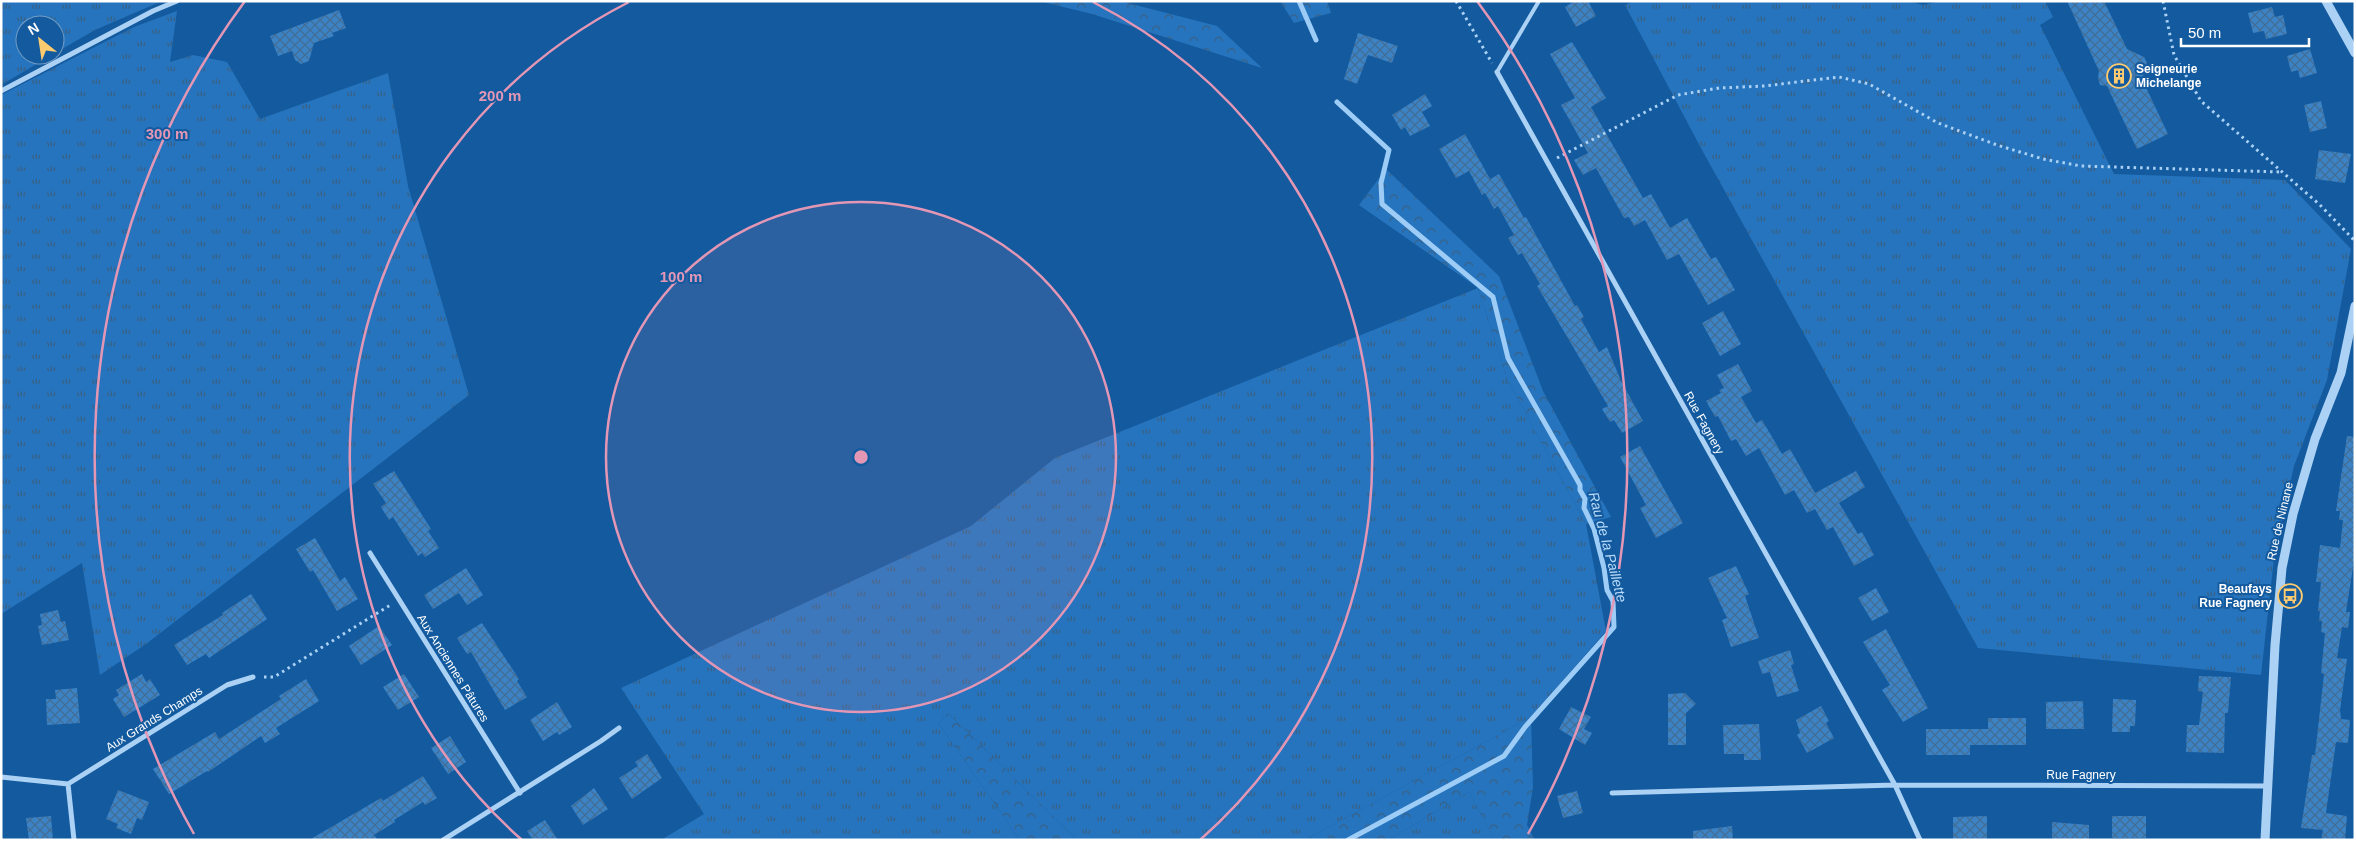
<svg xmlns="http://www.w3.org/2000/svg" width="2356" height="841" viewBox="0 0 2356 841" font-family="Helvetica,sans-serif">
	<style>
		.grass { fill: url(#grass-tufts) }
		.forest { fill: url(#forest-crowns) }
		.lines { fill: none; stroke-linecap: round; stroke-linejoin: round }
		.stream { stroke: #9dcdf7; stroke-width: 5 }
		.building { fill: url(#building-cross-hatch) }
		.path { stroke: #abd1f4; stroke-width: 3; stroke-dasharray: 2.5 4; stroke-linecap: butt }
		.service { stroke: #abd1f4; stroke-width: 4 }
		.minor { stroke: #abd1f4; stroke-width: 5 }
		.tertiary { stroke: #abd1f4; stroke-width: 9 }
		.ring { fill: none; stroke: #e497b5; stroke-width: 2.5 }
		.labels { text-anchor: middle; dominant-baseline: central; stroke-width: 4; stroke-linejoin: round; paint-order: stroke }
		.poi-label { font-size: 12px; font-weight: bold; fill: #fff; stroke: #135a9f; text-anchor: start }
		.street-label { font-size: 12px; fill: #fff; stroke: #135a9f }
		.water-label { font-size: 14px; font-style: italic; fill: #b8dbfa; stroke: #135a9f }
		.centre { fill: #e497b5; stroke: #135a9f; stroke-width: 2.5 }
		.ring-label { font-size: 15px; text-anchor: middle; font-weight: bold; fill: #e497b5; stroke: #135a9f; stroke-width: 4; stroke-linejoin: round; paint-order: stroke }
	</style>
	<defs>
		<pattern id="grass-tufts" width="24" height="20" patternUnits="userSpaceOnUse" patternTransform="scale(1.25)"><rect width="24" height="20" fill="#2674bd"/><path d="M3 7l-1-3M5 7V3M7 7l1-3M15 17l-1-3M17 17v-4M19 17l1-3" fill="none" stroke="#396084"/></pattern>
		<pattern id="forest-crowns" width="20" height="18" patternUnits="userSpaceOnUse" patternTransform="scale(1.25)"><rect width="20" height="18" fill="#2674bd"/><path d="M2 6a3 3 0 1 1 6 0M12 15a3 3 0 1 1 6 0" fill="none" stroke="#396084"/></pattern>
		<pattern id="building-cross-hatch" width="8" height="8" patternUnits="userSpaceOnUse" patternTransform="scale(1.25)"><rect width="8" height="8" fill="#3c83c6"/><path d="M0 0l8 8M0 8l8-8" fill="none" stroke="#426d95"/></pattern>
	</defs>
	<rect width="100%" height="100%" fill="#135a9f"/>
	<!-- grass -->
	<path class="grass" d="M1,1H162L95,30L55,53V25H25V55H52L1,85Z
		M1634,1H1908L1923,5L1941,1H2045L2053,17L2040,25L2114,174L2285,180L2351,249L2327,380L2294,466L2274,558L2261,675L1978,648L1702,150L1625,5Z
		M177,11L170,62L193,55L227,62L260,119L388,73L408,186L469,395L146,644L100,675L82,563L1,614V95L134,27Z
		M1478,288L1507,379L1586,524L1606,631L1531,717L1305,840H1077L948,713L939,724L1020,840H661L704,814L621,688L971,526L1055,458Z
		M1469,792L1495,840H1388Z"/>
	<!-- forest -->
	<path class="forest" d="M1039,1H1120L1217,26L1262,68L1092,14Z
		M1280,1H1327L1331,13L1294,23Z
		M1386,169L1499,276L1543,391L1611,517L1586,524L1507,379L1478,288L1359,205Z
		M948,713L1077,840H1020L939,724Z
		M1531,717L1533,787L1527,825L1535,840H1495L1469,792L1388,840H1305Z"/>
	<g class="lines">
		<!-- stream -->
		<path class="stream" d="M1299,1L1316,40
			M1337,102L1389,150L1381,183L1382,204L1493,297L1508,358L1580,485V490L1585,499L1584,508L1594,529L1604,568L1607,590L1613,601L1614,627L1525,727L1504,756L1348,840"/>
	</g>
	<!-- building -->
	<path class="building" d="M1575,1H1588L1596,16L1576,27L1565,7Z
		M2067,1H2104L2127,49L2144,57L2147,63L2142,79L2168,134L2137,149L2107,86L2100,85L2098,78L2099,71Z
		M2272,7L2275,17L2283,15L2287,34L2266,39L2264,31L2253,33L2248,13Z
		M339,10L346,28L332,33L334,36L314,43L309,61L301,64L295,60L292,51L278,56L270,36Z
		M1358,33L1398,46L1392,63L1368,55L1357,84L1344,79Z
		M1572,42L1606,98L1591,107L1643,198L1651,194L1670,228L1687,218L1711,259L1716,257L1735,290L1708,305L1679,254L1667,260L1645,220L1634,226L1629,217L1624,218L1596,168L1583,175L1574,160L1588,153L1561,105L1575,98L1550,54Z
		M2310,49L2317,73L2300,78L2298,70L2291,72L2287,56Z
		M1425,94L1432,106L1422,112L1430,126L1410,136L1405,127L1401,130L1392,115Z
		M2321,101L2327,128L2310,132L2304,105Z
		M1465,134L1490,179L1499,174L1524,218L1526,217L1575,306L1577,305L1584,317L1581,319L1599,352L1607,347L1621,381L1643,421L1622,433L1614,420L1610,422L1602,409L1608,406L1537,286L1540,284L1522,253L1518,255L1508,238L1514,235L1498,206L1494,209L1485,193L1482,195L1469,171L1456,178L1439,149Z
		M2319,150L2351,154L2345,183L2315,179Z
		M1723,311L1741,344L1720,356L1702,323Z
		M1738,364L1752,391L1741,397L1756,423L1762,420L1782,454L1790,449L1815,493L1856,471L1865,487L1839,503L1858,534L1862,532L1874,555L1854,566L1833,527L1827,530L1815,509L1807,513L1794,490L1785,495L1759,448L1746,456L1736,439L1731,441L1718,416L1715,417L1706,401L1721,393L1719,390L1724,388L1717,375Z
		M2347,436L2355,437V554L2346,612H2350L2348,628L2342,627L2337,658L2347,659L2340,710L2341,719L2350,720L2348,743L2336,742L2326,813L2347,816L2345,840H2321L2323,830L2301,828L2312,755H2315L2324,674L2321,673L2325,633L2321,632L2322,621H2319L2320,611H2318L2321,582H2316L2320,545L2340,548L2343,520H2339L2340,511H2336Z
		M1640,446L1683,523L1656,538L1640,508L1646,505L1620,457Z
		M394,471L431,529L428,531L439,548L425,557L422,553L418,556L393,517L389,520L381,507L386,503L373,484Z
		M315,538L340,581L345,577L358,599L337,611L313,570L310,572L296,549Z
		M1736,566L1749,594L1745,596L1759,638L1731,647L1722,620L1727,618L1708,578Z
		M466,568L483,595L467,605L459,593L433,609L424,595Z
		M1876,588L1889,612L1872,621L1858,598Z
		M251,594L267,619L209,658L206,654L187,665L174,645L223,615L222,613Z
		M58,610L61,622L65,621L69,640L42,645L38,626L42,625L40,614Z
		M482,623L519,679L517,681L527,697L505,710L471,652L467,654L457,638Z
		M379,626L392,645L361,665L349,646Z
		M1886,629L1928,708L1903,722L1882,690L1890,685L1863,642Z
		M1790,650L1794,664L1791,665L1799,691L1777,697L1770,672L1762,674L1758,661Z
		M142,674L146,682L150,679L160,695L124,717L113,699L119,695L116,690Z
		M404,674L419,697L398,710L383,687Z
		M2199,676L2231,677L2228,713H2225L2224,753L2186,752L2187,725H2199L2203,692L2198,691Z
		M306,679L319,701L276,728L280,734L265,743L261,736L208,772L207,771L169,794L153,769L215,732L219,739L281,699L279,696Z
		M77,688L80,723L47,725L46,699H56L55,690Z
		M1685,693L1696,704L1686,713V745H1668V694Z
		M2113,699L2136,700L2135,726H2130V732H2112Z
		M2083,701L2084,729H2046V702Z
		M557,702L572,727L559,735L557,732L543,741L530,720Z
		M1821,706L1829,721L1826,723L1834,738L1807,753L1797,735L1800,733L1796,720Z
		M1571,707L1591,717L1584,729L1592,733L1585,745L1559,729Z
		M1988,718H2026V745H1970V755H1926V729H1988Z
		M1759,724L1761,760H1744V754H1724L1723,725Z
		M450,736L466,762L448,774L431,748Z
		M647,754L662,778L632,799L619,778L638,766L635,762Z
		M423,776L437,798L425,805L423,802L394,820L395,822L374,835L378,840H309L381,798L383,801Z
		M594,788L608,809L583,825L571,806Z
		M118,790L149,802L142,820L137,818L131,834L116,828L118,824L106,819Z
		M1577,791L1583,813L1563,818L1557,796Z
		M51,816L53,840H29L26,818Z
		M1987,816V840H1953V817Z
		M2112,816H2146V838H2112Z
		M545,820L558,840H533L527,831Z
		M2052,822L2089,825V840H2052Z
		M1732,826L1733,840H1693V831Z"/>
	<g class="lines">
		<!-- path -->
		<path class="path" d="M1456,1L1492,63
			M2163,1L2174,55L2201,101L2320,205L2355,241
			M1557,158L1678,95L1719,88L1764,86L1839,77L1869,84L1938,123L1997,145L2043,159L2081,166L2281,172
			M264,677H274L392,604"/>
		<!-- service -->
		<path class="service" d="M1497,72L1539,1"/>
		<!-- minor -->
		<path class="minor" d="M1497,72L1895,785L1920,840
			M1,91L153,11L177,1
			M370,553L520,793
			M1,777L68,784L227,685L253,677
			M68,784L74,840
			M1612,793L1895,785L2268,786
			M443,840L601,741L619,728"/>
		<!-- tertiary -->
		<path class="tertiary" d="M2326,1L2355,53
			M2265,840L2275,645L2282,568L2293,514L2315,439L2341,373L2355,306"/>
	</g>
	<!-- distance rings -->
	<circle cx="861" cy="457" r="255" fill="#e497b5" fill-opacity=".12"/>
	<g class="ring">
		<circle cx="861" cy="457" r="255"/>
		<path d="M522 840A511 511 0 0 1 629 2M1093 2A511 511 0 0 1 1200 840"/>
		<path d="M194 834A766 766 0 0 1 245 1M1477 1A766 766 0 0 1 1528 834"/>
	</g>
	<!-- icons -->
	<defs>
		<g id="building-ring" transform="scale(1.25)"><circle r="9.5" fill="#135a9f" stroke="#ffcb6e" stroke-width="1.5"/><path d="M-4-6H4V6H1V3H-1V6H-4ZM-2.5-4.3h1.7v1.8h-1.7ZM.8-4.3h1.7v1.8H.8ZM-2.5-1h1.7V.8h-1.7ZM.8-1h1.7V.8H.8Z" fill="#ffcb6e"/></g>
		<g id="bus-ring" transform="scale(1.25)"><circle r="9.5" fill="#135a9f" stroke="#ffcb6e" stroke-width="1.5"/><path d="M-5-6H5V4H4V6H2V4H-2V6H-4V4H-5ZM-3.5-4V0h7V-4ZM-3.5 1.2v1.5H-2V1.2ZM2 1.2v1.5H3.5V1.2Z" fill="#ffcb6e"/></g>
	</defs>
	<g fill-rule="evenodd">
		<use href="#building-ring" x="2119" y="76"/>
		<use href="#bus-ring" x="2290" y="596"/>
	</g>
	<g class="labels">
		<!-- poi labels -->
		<g class="poi-label">
			<text x="2136" y="69">Seigneurie<tspan x="2136" dy="14">Michelange</tspan></text>
			<text x="2272" y="589" text-anchor="end">Beaufays<tspan x="2272" dy="14">Rue Fagnery</tspan></text>
		</g>
		<!-- street labels -->
		<g class="street-label">
			<text transform="translate(1704 423) rotate(61)">Rue Fagnery</text>
			<text transform="translate(2280 521) rotate(-77)">Rue de Ninane</text>
			<text transform="translate(453 668) rotate(58)">Aux Anciennes Pâtures</text>
			<text transform="translate(154 719) rotate(-32)">Aux Grands Champs</text>
			<text x="2081" y="775">Rue Fagnery</text>
		</g>
		<!-- water labels -->
		<g class="water-label">
			<text transform="translate(1608 547) rotate(75)">Rau de la Paillette</text>
		</g>
	</g>
	<circle cx="861" cy="457" r="8" class="centre"/>
	<g class="ring-label">
		<text x="500" y="101">200 m</text>
		<text x="167" y="139">300 m</text>
		<text x="681" y="282">100 m</text>
	</g>
	<!-- border -->
	<rect width="2356" height="841" fill="none" stroke="#ffffff" stroke-width="5"/>
	<!-- north arrow -->
	<g transform="translate(40 40) rotate(330)"><circle r="24" fill="#135a9f" stroke="#719cc5"/>
	<path d="M0-4L9 19L0 12L-9 19Z" fill="#ffcb6e"/>
	<text y="-8" font-size="14" font-weight="bold" text-anchor="middle" fill="#ffffff">N</text>
	</g>
	<!-- scale -->
	<path d="M2181 38v8h128v-8" fill="none" stroke="#ffffff" stroke-width="2.5"/>
	<text x="2188" y="38" font-size="15" fill="#ffffff" stroke="#135a9f" stroke-width="4" paint-order="stroke">50 m</text>
</svg>
